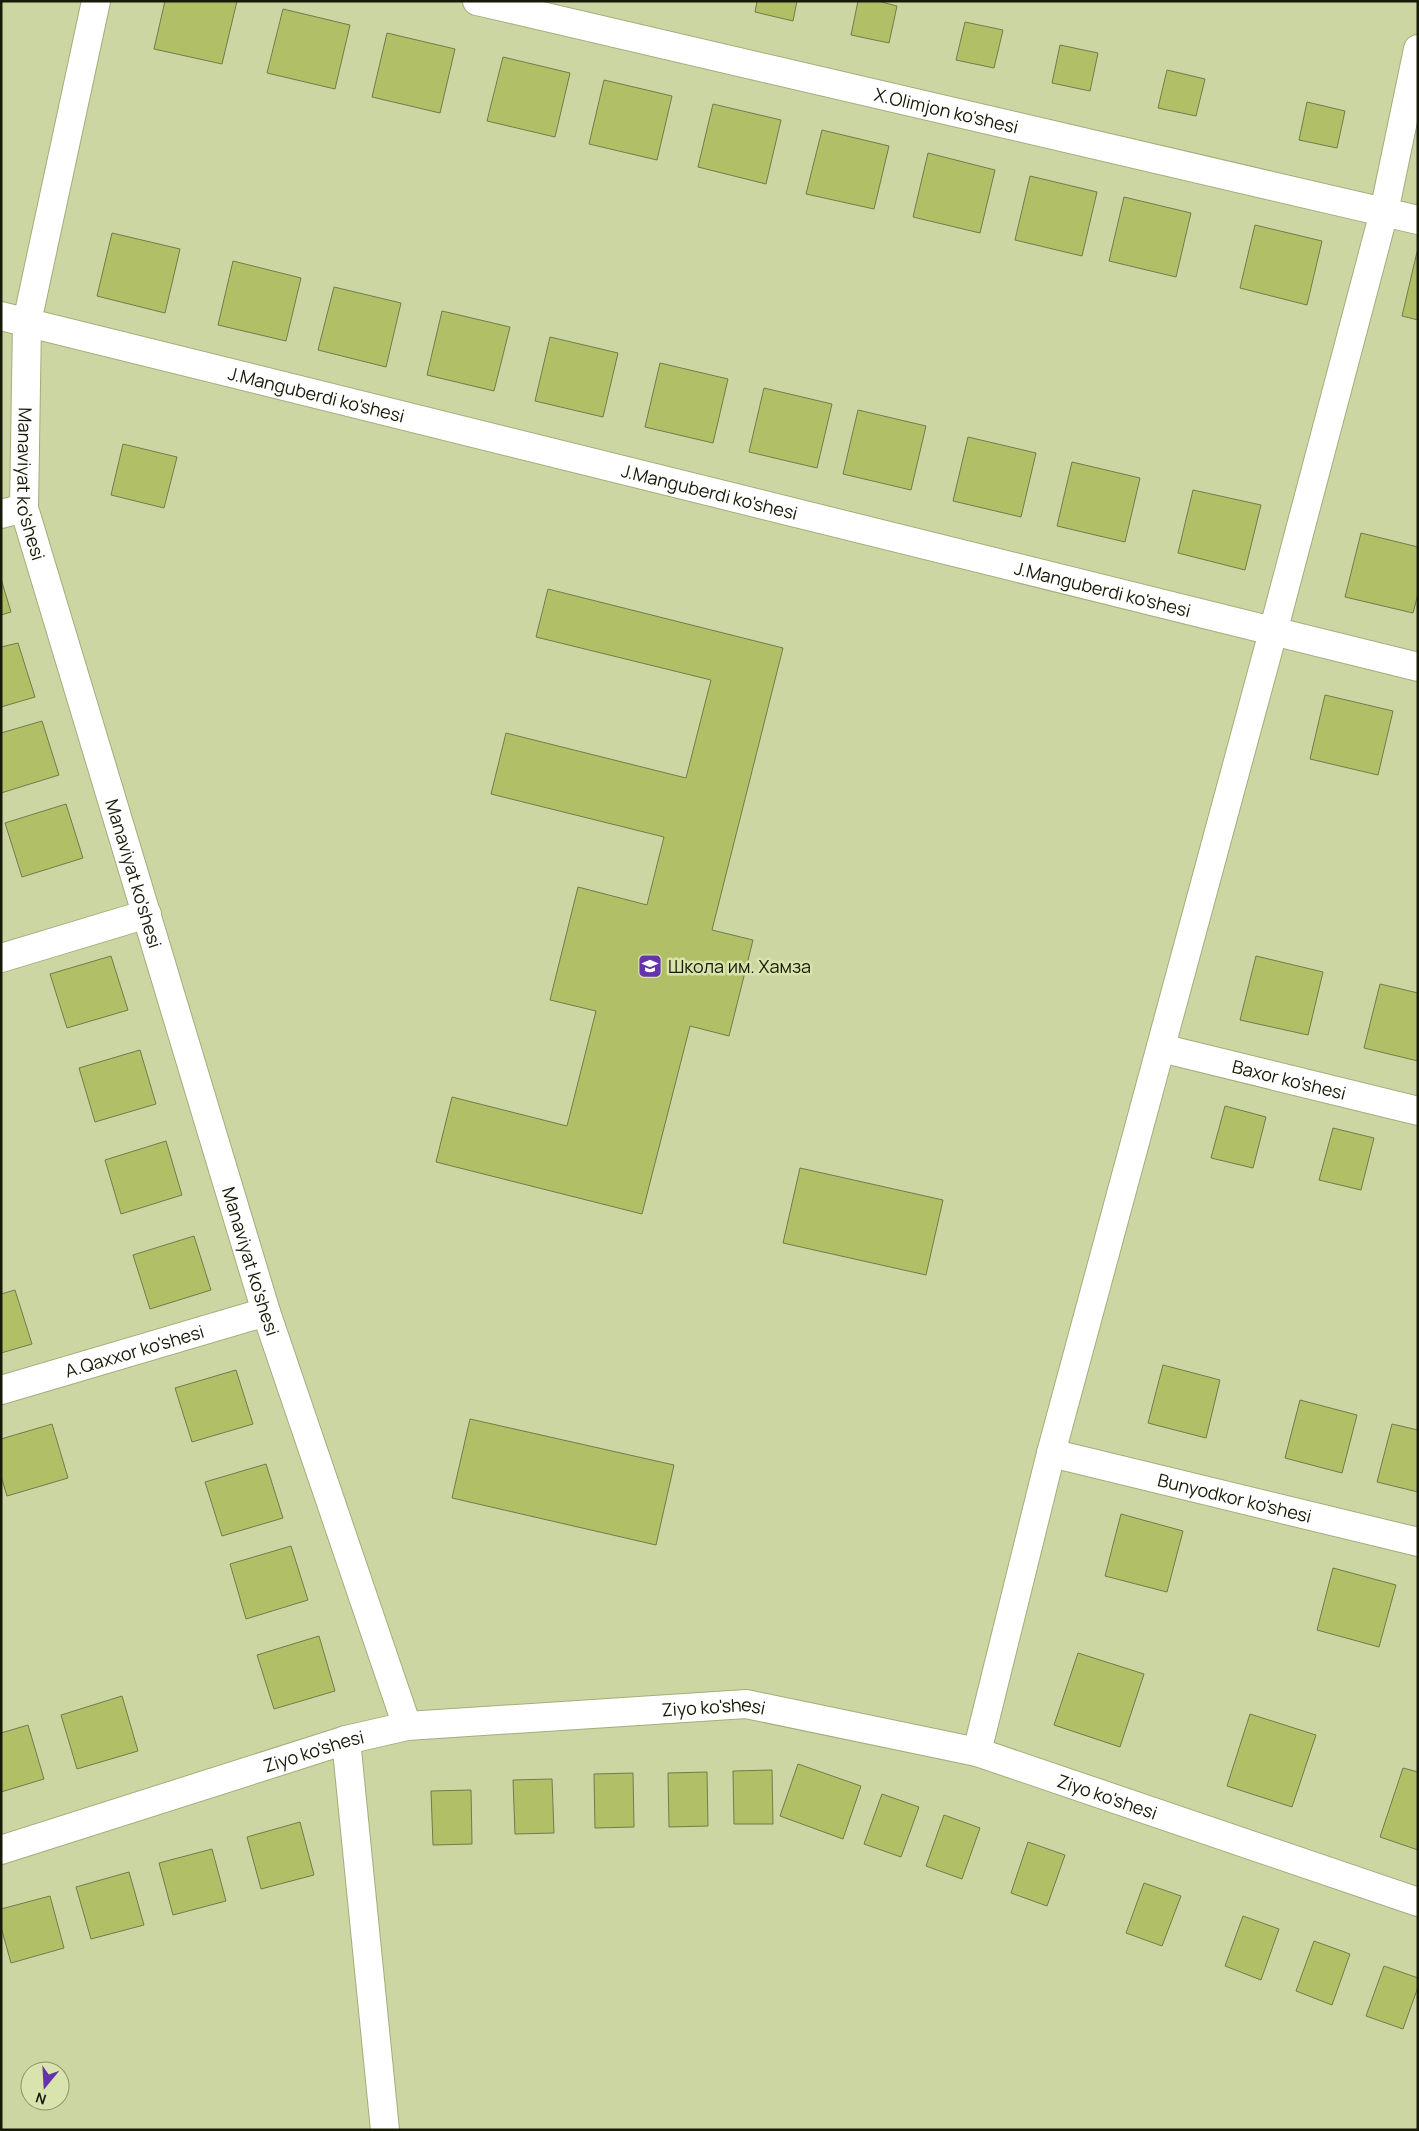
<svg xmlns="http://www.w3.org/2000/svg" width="1419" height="2131" viewBox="0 0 1419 2131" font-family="Manrope,sans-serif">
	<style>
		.building { fill: #b1c067; stroke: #737b4a }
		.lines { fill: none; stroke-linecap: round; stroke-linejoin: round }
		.street-casing { stroke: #a4ad7b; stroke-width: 30 }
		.street { stroke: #fff; stroke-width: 28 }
		.labels { text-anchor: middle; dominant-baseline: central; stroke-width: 5; stroke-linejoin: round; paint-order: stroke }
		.street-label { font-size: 18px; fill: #171a06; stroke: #d9e3ae }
		.poi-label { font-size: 18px; fill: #171a06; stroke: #d9e3ae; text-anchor: start }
	</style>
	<rect width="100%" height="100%" fill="#ccd6a2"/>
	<!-- building -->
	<path class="building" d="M165,1H237L222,64L154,49Z
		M757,1H797L793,21L755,12Z
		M858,1H878L897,6L889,43L851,35Z
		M283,9L350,25L335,89L267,73Z
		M965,22L1003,30L994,68L956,60Z
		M387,33L455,49L440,113L372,97Z
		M1060,45L1098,53L1090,91L1052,83Z
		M503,57L570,73L555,137L487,121Z
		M1167,70L1205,79L1196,116L1158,108Z
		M604,80L672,96L657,160L589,144Z
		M1307,102L1345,111L1337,148L1299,140Z
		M713,104L781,120L766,184L698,167Z
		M822,130L889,146L874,209L806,194Z
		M928,153L995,170L980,233L913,217Z
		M1030,176L1097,192L1082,256L1015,240Z
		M1124,197L1191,213L1176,277L1109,261Z
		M1255,225L1322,241L1307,305L1240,288Z
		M112,233L180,249L165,313L97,296Z
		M1417,252L1418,253V320L1402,316Z
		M233,261L301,278L286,341L218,325Z
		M334,287L401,303L386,367L318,350Z
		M442,311L510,327L494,391L427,375Z
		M550,337L618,353L603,417L535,401Z
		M660,363L728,379L713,443L645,427Z
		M764,388L832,404L817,468L749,452Z
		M858,410L926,426L911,490L843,474Z
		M968,437L1036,453L1021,517L953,501Z
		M123,444L177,457L164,508L111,495Z
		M1072,462L1140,478L1125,542L1057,526Z
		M1193,490L1261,505L1245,570L1178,553Z
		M1361,533L1418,547V594L1413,613L1345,597Z
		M1,579L11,612L1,615Z
		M548,589L783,648L712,930L753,940L729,1036L690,1026L642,1214L436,1162L452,1097L567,1126L596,1011L550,1000L578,887L647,905L664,837L491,794L506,733L686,778L711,680L536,637Z
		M18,643L35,697L1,707V647Z
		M1325,695L1393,711L1378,775L1310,759Z
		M42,721L59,775L1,793V733Z
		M66,804L83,858L22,877L5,823Z
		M111,956L128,1010L67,1028L50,974Z
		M1256,956L1323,972L1308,1035L1240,1020Z
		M1380,984L1418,993V1061L1364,1048Z
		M140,1050L156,1104L95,1122L79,1068Z
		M1225,1106L1266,1117L1253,1168L1211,1158Z
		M1333,1128L1374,1138L1361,1190L1319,1180Z
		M166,1141L182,1195L121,1214L105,1160Z
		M800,1168L943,1200L926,1275L783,1243Z
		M194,1236L211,1290L150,1309L133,1255Z
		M15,1290L32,1344L1,1353V1294Z
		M1163,1365L1220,1380L1206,1438L1148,1423Z
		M236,1370L253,1424L192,1442L175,1388Z
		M1300,1400L1357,1415L1342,1473L1285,1458Z
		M470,1419L674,1465L656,1545L452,1498Z
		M52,1424L68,1478L7,1496L1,1476V1439Z
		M1392,1424L1418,1430V1492L1377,1482Z
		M266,1464L283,1518L222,1536L205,1482Z
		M1121,1514L1183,1531L1167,1592L1105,1576Z
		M291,1546L308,1600L246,1619L230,1564Z
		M1333,1568L1396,1585L1379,1647L1317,1630Z
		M319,1636L335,1691L274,1709L257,1655Z
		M1078,1653L1144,1674L1120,1747L1054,1725Z
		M122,1696L138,1751L77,1769L61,1715Z
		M1250,1714L1316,1735L1292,1807L1227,1786Z
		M28,1725L44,1779L1,1792V1733Z
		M798,1764L861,1786L843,1839L780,1816Z
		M1403,1768L1418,1772V1850L1380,1837Z
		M772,1770L773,1824H734L733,1771Z
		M707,1772L708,1826L669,1827L668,1773Z
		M633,1773L634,1827L595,1828L594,1774Z
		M552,1779L554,1833L515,1834L513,1780Z
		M471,1790L472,1844L433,1845L431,1791Z
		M882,1794L919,1807L901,1857L864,1844Z
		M944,1815L980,1828L962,1879L926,1866Z
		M300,1822L314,1875L261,1889L247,1837Z
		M1028,1842L1065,1855L1047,1906L1011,1893Z
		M212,1849L226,1901L173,1915L159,1863Z
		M129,1872L144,1925L91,1939L76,1887Z
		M1144,1883L1181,1896L1162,1946L1126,1933Z
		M50,1896L64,1948L11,1963L1,1927V1909Z
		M1243,1916L1279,1929L1261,1980L1225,1966Z
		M1314,1941L1350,1954L1332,2005L1296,1991Z
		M1384,1966L1418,1978V1987L1403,2029L1366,2016Z"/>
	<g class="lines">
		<!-- street casing -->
		<g class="street-casing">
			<g id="street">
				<path id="s1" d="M96,1L27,322L24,508L266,1312L407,1726"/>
				<path id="s2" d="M477,1L1418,220"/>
				<path id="s3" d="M1,316L1418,667"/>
				<path d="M1,514L24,508"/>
				<path d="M1,958L147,914"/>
				<path id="s4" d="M1161,1048L1418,1111"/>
				<path id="s5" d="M1,1390L266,1312"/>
				<path id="s6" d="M1051,1453L1418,1542"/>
				<path d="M346,1740L385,2130"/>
				<path d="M977,1752L1051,1453L1273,632L1384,212L1418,49"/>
				<path id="s7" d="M1,1850L346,1740L407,1726L746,1704L977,1752L1418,1902"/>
			</g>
		</g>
		<!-- street -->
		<use href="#street" class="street"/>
	</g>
	<!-- icons -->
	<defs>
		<g id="school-square" transform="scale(1.25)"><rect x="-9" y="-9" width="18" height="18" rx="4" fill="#6434ac" stroke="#d9e3ae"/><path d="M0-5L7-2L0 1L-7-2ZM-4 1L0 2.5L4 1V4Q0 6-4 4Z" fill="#fff"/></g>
	</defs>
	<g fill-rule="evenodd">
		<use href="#school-square" x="650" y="966"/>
	</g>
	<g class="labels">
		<!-- street labels -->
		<g class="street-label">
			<text stroke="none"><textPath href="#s2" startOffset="482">X.Olimjon ko'shesi</textPath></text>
			<text stroke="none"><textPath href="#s3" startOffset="325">J.Manguberdi ko'shesi</textPath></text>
			<text stroke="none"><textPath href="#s1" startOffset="491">Manaviyat ko'shesi</textPath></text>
			<text stroke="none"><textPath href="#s3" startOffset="730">J.Manguberdi ko'shesi</textPath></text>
			<text stroke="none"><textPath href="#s3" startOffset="1135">J.Manguberdi ko'shesi</textPath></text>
			<text stroke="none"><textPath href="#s1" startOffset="896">Manaviyat ko'shesi</textPath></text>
			<text stroke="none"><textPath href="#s4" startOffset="132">Baxor ko'shesi</textPath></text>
			<text stroke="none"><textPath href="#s1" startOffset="1301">Manaviyat ko'shesi</textPath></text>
			<text stroke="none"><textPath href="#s5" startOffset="139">A.Qaxxor ko'shesi</textPath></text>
			<text stroke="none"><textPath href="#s6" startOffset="189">Bunyodkor ko'shesi</textPath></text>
			<text stroke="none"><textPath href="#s7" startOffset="732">Ziyo ko'shesi</textPath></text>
			<text stroke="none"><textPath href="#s7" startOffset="328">Ziyo ko'shesi</textPath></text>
			<text stroke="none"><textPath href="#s7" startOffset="1138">Ziyo ko'shesi</textPath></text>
		</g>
		<!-- poi labels -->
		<g class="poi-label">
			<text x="668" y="966">Школа им. Хамза</text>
		</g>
	</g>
	<!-- border -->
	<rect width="1419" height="2131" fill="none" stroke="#171a06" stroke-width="5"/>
	<!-- north arrow -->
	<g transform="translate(45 2086) rotate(198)"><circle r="24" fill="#d9e3ae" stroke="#8b936b"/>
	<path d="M0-4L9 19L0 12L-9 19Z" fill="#6434ac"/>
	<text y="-8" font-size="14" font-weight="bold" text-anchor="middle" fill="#171a06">N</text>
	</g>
</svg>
